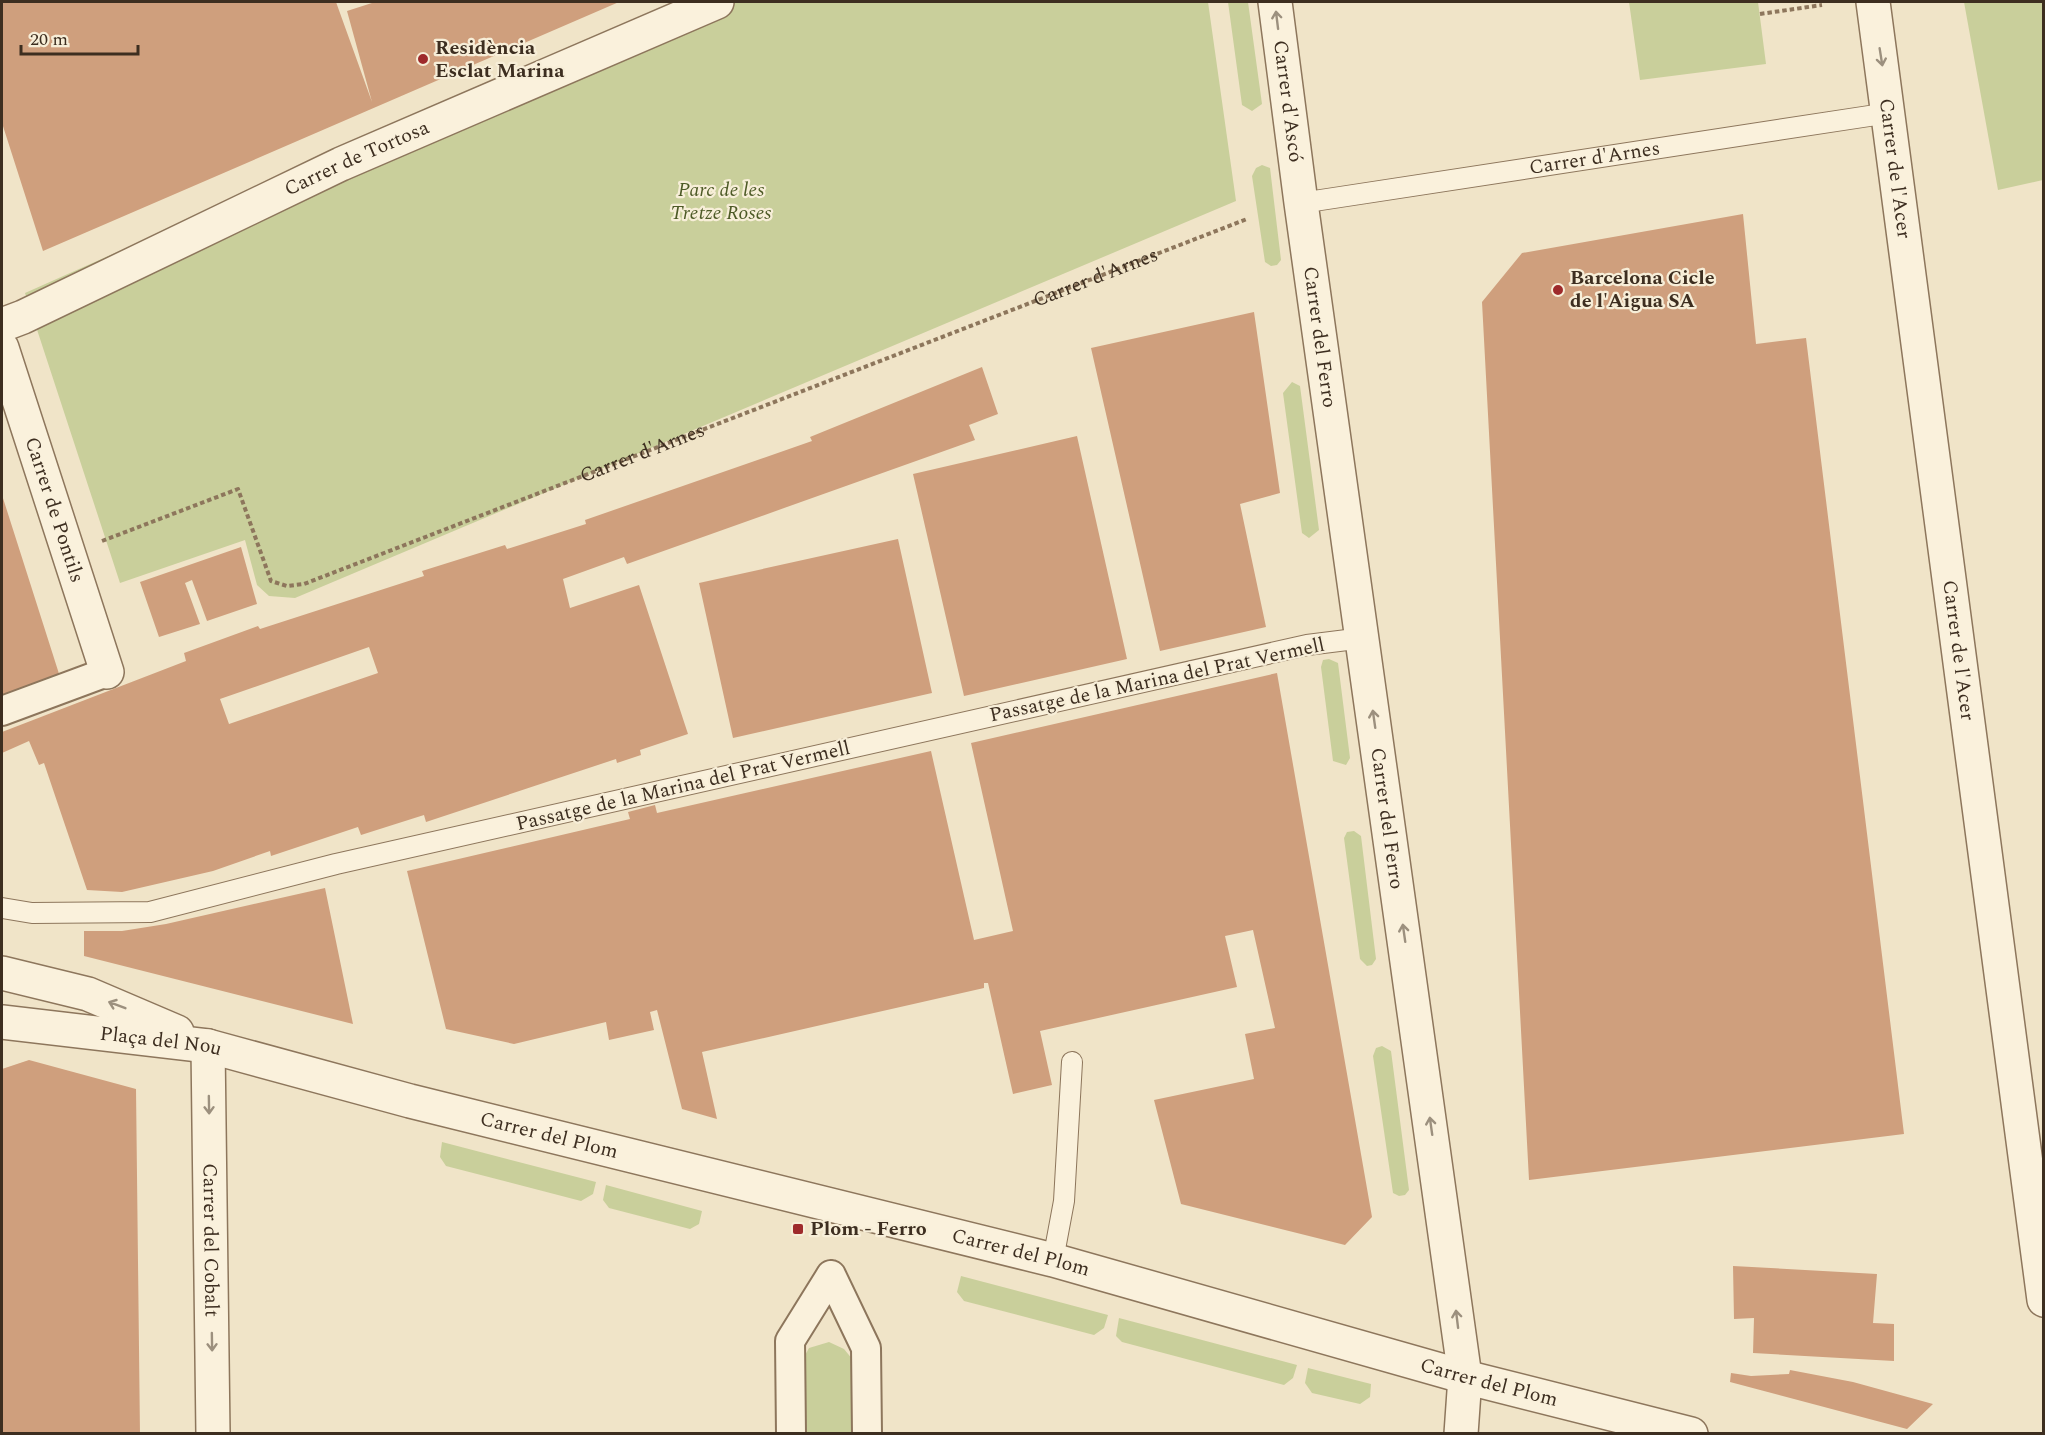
<svg xmlns="http://www.w3.org/2000/svg" width="2045" height="1435" viewBox="0 0 2045 1435" font-family="Spectral,serif">
	<style>
		.green { fill: #c9cf9b }
		.building { fill: #cf9f7d; fill-rule: evenodd }
		.lines { fill: none; stroke-linecap: round; stroke-linejoin: round }
		.service-casing { stroke: #8d765c; stroke-width: 22 }
		.pedestrian-casing { stroke: #8d765c; stroke-width: 32 }
		.minor-casing { stroke: #8d765c; stroke-width: 36 }
		.path { stroke: #8d765c; stroke-width: 4; stroke-dasharray: 4.5 3; stroke-linecap: butt }
		.service { stroke: #faf1dc; stroke-width: 20 }
		.pedestrian { stroke: #faf1dc; stroke-width: 28 }
		.minor { stroke: #faf1dc; stroke-width: 33 }
		.oneway { stroke: #9c907e }
		.poi-dot { fill: #9e2a2b; stroke: #f7eed8; stroke-width: 2 }
		.labels { text-anchor: middle; dominant-baseline: central; stroke-width: 4.5; stroke-linejoin: round; paint-order: stroke }
		.poi-label { font-size: 20px; font-weight: bold; fill: #3d2e20; stroke: #f7eed8; text-anchor: start }
		.street-label { font-size: 20px; fill: #3d2e20; stroke: #f7eed8 }
		.park-label { font-size: 20px; font-style: italic; fill: #4d5a26; stroke: #f7eed8 }
	</style>
	<rect width="100%" height="100%" fill="#f0e4c8"/>
	<!-- green -->
	<path class="green" d="M680,2H1208L1236,201L295,598L269,596L257,585L245,540L120,583L25,293Z
		M1228,2H1248L1262,104L1252,111L1242,105Z
		M1629,2H1758L1766,64L1640,80Z
		M1964,2H2043V180L1998,190Z
		M1262,165L1270,168L1281,260L1277,265L1271,266L1265,262L1252,176L1256,168Z
		M1292,382L1300,386L1319,530L1309,538L1302,533L1283,393Z
		M1329,659L1338,663L1350,758L1346,765L1333,761L1321,667L1323,660Z
		M1354,831L1361,836L1376,959L1372,965L1367,966L1360,959L1344,838L1347,832Z
		M1382,1046L1391,1051L1409,1190L1405,1195L1399,1196L1393,1193L1373,1056L1376,1048Z
		M442,1142L596,1182L593,1194L581,1201L446,1166L440,1157Z
		M606,1185L702,1211L699,1224L690,1229L609,1208L603,1200Z
		M961,1276L1108,1315L1104,1328L1094,1335L964,1301L957,1292Z
		M1119,1318L1297,1365L1293,1378L1284,1385L1122,1342L1116,1336Z
		M829,1342L844,1349L853,1360V1433H802V1361L809,1348Z
		M1308,1368L1371,1384L1370,1397L1360,1404L1312,1393L1305,1383Z"/>
	<!-- building -->
	<path class="building" d="M2,2H336L372,102L347,11L375,2H619L43,251L2,123Z
		M1743,214L1756,344L1806,338L1904,1134L1529,1180L1482,302L1522,253Z
		M1254,312L1280,493L1240,504L1266,627L1160,651L1091,348Z
		M982,367L998,414L969,425L975,440L627,564L624,557L563,579L570,608L639,585L688,734L640,750L641,755L617,763L616,759L426,822L424,815L361,835L358,827L271,856L270,851L213,871L122,892L87,890L44,763L39,765L29,741L2,753V732L186,661L184,653L258,626L260,629L424,576L422,571L505,545L507,549L586,524L585,520L812,441L810,437ZM369,647L378,673L229,724L220,699Z
		M1077,436L1127,659L964,696L913,474Z
		M2,495L61,680L2,699Z
		M898,539L932,693L733,738L699,583Z
		M241,547L257,604L207,621L192,580L185,583L200,624L159,637L140,582Z
		M1277,673L1372,1217L1345,1245L1181,1204L1154,1100L1254,1079L1245,1034L1275,1028L1253,930L1225,936L1237,987L1040,1031L1052,1085L1013,1094L988,983H984V988L702,1052L717,1119L682,1109L657,1010L650,1012L654,1030L609,1040L606,1022L514,1044L446,1029L407,871L630,819L628,812L655,805L657,813L931,751L974,940L1013,931L971,743Z
		M325,888L353,1024L84,956V931H122L166,924Z
		M29,1060L136,1089L140,1434H2V1069Z
		M1733,1266L1877,1274L1873,1323L1894,1324V1361L1753,1353L1754,1318L1734,1319Z
		M1790,1370L1853,1382L1933,1404L1907,1429L1730,1382L1731,1373L1751,1376L1789,1374Z"/>
	<g class="lines">
		<!-- service casing -->
		<g class="service-casing">
			<g id="service">
				<path id="s2" d="M1301,203L1889,113"/>
				<path d="M2,908L32,913L150,912L336,864L1307,645L1363,638"/>
				<path d="M1053,1260L1064,1201L1072,1062"/>
			</g>
		</g>
		<!-- pedestrian casing -->
		<g class="pedestrian-casing">
			<path id="pedestrian" d="M2,711L107,672
				M831,1275L866,1348L867,1434
				M791,1434L790,1341L831,1275"/>
		</g>
		<!-- minor casing -->
		<g class="minor-casing">
			<g id="minor">
				<path id="s3" d="M1275,2L1301,203L1465,1377L1461,1434"/>
				<path id="s4" d="M1873,2L2044,1300"/>
				<path id="s5" d="M2,325L23,317L341,164L717,2"/>
				<path id="s6" d="M2,348L107,672"/>
				<path d="M2,973L88,994L177,1032"/>
				<path id="s7" d="M2,1022L208,1046L410,1101L1053,1260L1465,1377L1691,1434"/>
				<path id="s8" d="M208,1046L213,1434"/>
			</g>
		</g>
		<!-- path -->
		<g class="path">
			<path d="M1760,14L1822,5"/>
			<path id="s1" d="M102,541L238,489L271,581L287,586L304,584L1247,219"/>
		</g>
		<!-- service -->
		<use href="#service" class="service"/>
		<!-- pedestrian -->
		<use href="#pedestrian" class="pedestrian"/>
		<!-- minor -->
		<use href="#minor" class="minor"/>
	</g>
	<!-- one-way arrows -->
	<defs><path id="oneway-shaft" d="M-6 0H5M1.5-3L5.5 0L1.5 3" fill="none" stroke-width="1.6" stroke-linecap="round" stroke-linejoin="round" transform="scale(1.5)"/></defs>
	<g class="oneway">
		<use href="#oneway-shaft" transform="translate(1277 20) rotate(-97)"/>
		<use href="#oneway-shaft" transform="translate(1881 57) rotate(81)"/>
		<use href="#oneway-shaft" transform="translate(1374 719) rotate(-98)"/>
		<use href="#oneway-shaft" transform="translate(1404 933) rotate(-98)"/>
		<use href="#oneway-shaft" transform="translate(117 1005) rotate(-159)"/>
		<use href="#oneway-shaft" transform="translate(209 1105) rotate(89)"/>
		<use href="#oneway-shaft" transform="translate(1431 1126) rotate(-98)"/>
		<use href="#oneway-shaft" transform="translate(1457 1319) rotate(-97)"/>
		<use href="#oneway-shaft" transform="translate(212 1342) rotate(89)"/>
	</g>
	<!-- markers -->
	<g class="poi-dot">
		<circle cx="423" cy="59" r="6"/>
		<circle cx="1558" cy="290" r="6"/>
		<rect x="792" y="1223" width="12" height="12" rx="3"/>
	</g>
	<g class="labels">
		<!-- poi labels -->
		<g class="poi-label">
			<text x="435" y="48">Residència<tspan x="435" dy="23">Esclat Marina</tspan></text>
			<text x="1570" y="278">Barcelona Cicle<tspan x="1570" dy="23">de l'Aigua SA</tspan></text>
			<text x="810" y="1229">Plom - Ferro</text>
		</g>
		<!-- street labels -->
		<g class="street-label">
			<text stroke="none"><textPath href="#s3" startOffset="100">Carrer d'Ascó</textPath></text>
			<text stroke="none"><textPath href="#s2" startOffset="297">Carrer d'Arnes</textPath></text>
			<text stroke="none"><textPath href="#s5" startOffset="392">Carrer de Tortosa</textPath></text>
			<text stroke="none"><textPath href="#s4" startOffset="168">Carrer de l'Acer</textPath></text>
			<text stroke="none"><textPath href="#s1" startOffset="1126">Carrer d'Arnes</textPath></text>
			<text stroke="none"><textPath href="#s3" startOffset="338">Carrer del Ferro</textPath></text>
			<text stroke="none"><textPath href="#s1" startOffset="640">Carrer d'Arnes</textPath></text>
			<text stroke="none"><textPath href="#s6" startOffset="170">Carrer de Pontils</textPath></text>
			<text stroke="none"><textPath href="#s4" startOffset="654">Carrer de l'Acer</textPath></text>
			<text transform="translate(1157 680) rotate(-12)">Passatge de la Marina del Prat Vermell</text>
			<text transform="translate(683 786) rotate(-13)">Passatge de la Marina del Prat Vermell</text>
			<text stroke="none"><textPath href="#s3" startOffset="824">Carrer del Ferro</textPath></text>
			<text stroke="none"><textPath href="#s7" startOffset="160">Plaça del Nou</textPath></text>
			<text stroke="none"><textPath href="#s7" startOffset="560">Carrer del Plom</textPath></text>
			<text stroke="none"><textPath href="#s8" startOffset="194">Carrer del Cobalt</textPath></text>
			<text stroke="none"><textPath href="#s7" startOffset="1046">Carrer del Plom</textPath></text>
			<text stroke="none"><textPath href="#s7" startOffset="1532">Carrer del Plom</textPath></text>
		</g>
		<!-- park labels -->
		<g class="park-label">
			<text x="721" y="190">Parc de les<tspan x="721" dy="23">Tretze Roses</tspan></text>
		</g>
	</g>
	<!-- border -->
	<rect width="2045" height="1435" fill="none" stroke="#3d2e20" stroke-width="6"/>
	<!-- scale -->
	<path d="M21 45v9h117v-9" fill="none" stroke="#3d2e20" stroke-width="3"/>
	<text x="30" y="45" font-size="18" fill="#3d2e20" stroke="#f7eed8" stroke-width="4.5" paint-order="stroke">20 m</text>
</svg>
